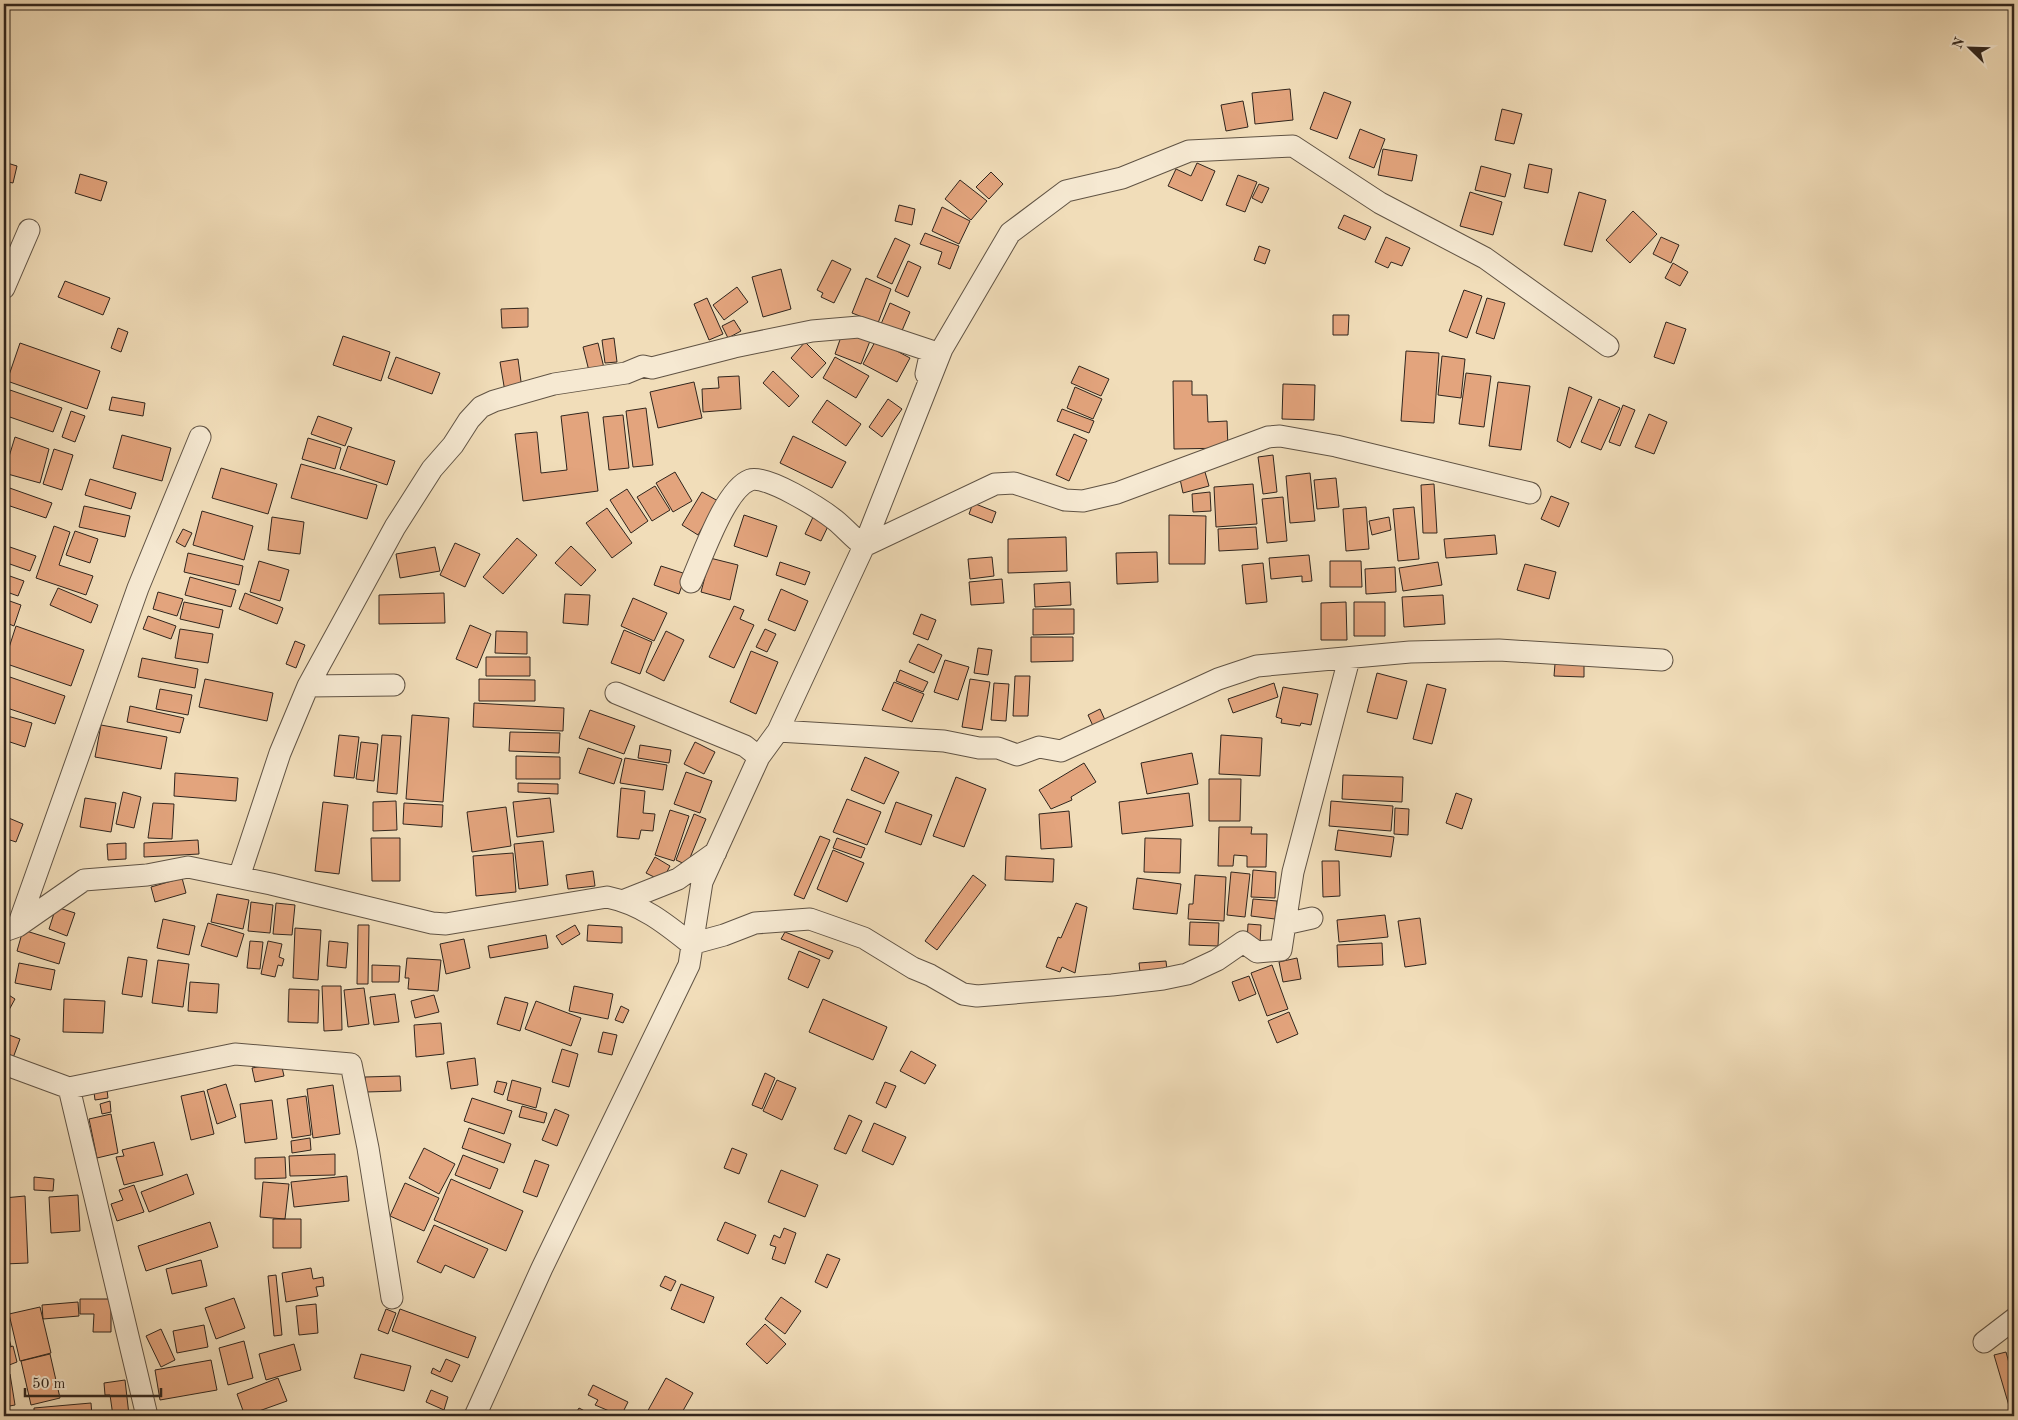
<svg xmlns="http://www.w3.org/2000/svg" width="2018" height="1420" viewBox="0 0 2018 1420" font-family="'Old Standard TT',serif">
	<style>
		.building { fill: #e3a47d; stroke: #30251d }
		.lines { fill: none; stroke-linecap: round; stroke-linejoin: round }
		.minor-casing { stroke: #605344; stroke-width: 23 }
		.minor { stroke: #f6e9d2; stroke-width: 21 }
	</style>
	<rect width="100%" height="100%" fill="#f1ddb9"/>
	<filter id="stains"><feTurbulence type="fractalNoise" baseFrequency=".004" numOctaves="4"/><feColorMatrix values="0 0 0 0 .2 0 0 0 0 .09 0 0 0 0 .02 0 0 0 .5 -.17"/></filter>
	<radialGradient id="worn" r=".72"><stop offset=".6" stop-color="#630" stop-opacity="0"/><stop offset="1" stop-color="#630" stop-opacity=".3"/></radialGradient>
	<!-- building -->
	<path class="building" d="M1290,89L1293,120L1255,124L1252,93Z
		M1324,92L1351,102L1337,139L1310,129Z
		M1243,101L1248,127L1226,131L1221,105Z
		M1502,109L1522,114L1514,144L1495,140Z
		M1360,129L1385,139L1374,168L1349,158Z
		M1383,149L1417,155L1412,181L1378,175Z
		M4,162L17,166L13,183L4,181Z
		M1197,163L1215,171L1202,201L1168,186L1176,169L1191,176Z
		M1529,164L1552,169L1548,193L1524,188Z
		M1481,166L1511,174L1505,197L1475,190Z
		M991,172L1003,184L989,199L976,187Z
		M80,174L107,182L101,201L75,193Z
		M1238,175L1257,182L1245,212L1226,205Z
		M960,180L987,201L971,220L945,199Z
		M1259,184L1269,188L1262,203L1252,198Z
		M1470,192L1502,202L1493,235L1460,226Z
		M1579,192L1606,200L1592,252L1564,245Z
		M899,205L915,209L912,225L895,221Z
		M942,207L970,221L959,244L932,231Z
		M1633,211L1657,234L1630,263L1606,240Z
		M1344,215L1371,227L1365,240L1338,228Z
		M925,233L959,246L950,269L938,264L942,252L920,244Z
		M1386,237L1410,248L1402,266L1391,262L1388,268L1375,262Z
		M1661,237L1679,245L1671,263L1653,254Z
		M895,238L910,245L892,284L877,277Z
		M1259,246L1270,250L1265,264L1254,260Z
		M832,260L851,269L834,303L821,297L823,293L817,290Z
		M908,261L921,267L908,297L895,291Z
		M1673,263L1688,272L1680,286L1665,278Z
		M781,269L791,309L763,317L752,277Z
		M866,278L891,289L878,323L852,313Z
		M65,281L110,298L103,315L58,297Z
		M737,287L748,302L724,320L713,305Z
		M1464,290L1482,296L1467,338L1449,331Z
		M707,298L723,334L709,340L694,304Z
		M1487,298L1505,303L1494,339L1476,333Z
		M890,303L910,312L901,333L881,324Z
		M528,308V327L502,328L501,309Z
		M1333,315H1349L1348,335H1333Z
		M734,320L741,331L728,338L722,326Z
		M1666,322L1686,329L1674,364L1654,357Z
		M118,328L128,332L121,352L111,348Z
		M843,331L870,341L861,364L835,354Z
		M343,336L390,352L381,381L333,365Z
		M614,338L617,362L605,363L602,340Z
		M876,340L910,358L897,382L863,364Z
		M805,342L826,363L812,378L791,358Z
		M20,343L100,371L87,409L7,381Z
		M598,343L604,368L589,371L583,347Z
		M1406,351L1439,353L1434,423L1401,421Z
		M1442,356L1465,359L1461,398L1438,395Z
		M396,357L440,373L432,394L388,378Z
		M835,357L869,376L856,398L823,378Z
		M518,359L522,389L505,392L500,362Z
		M1079,366L1109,379L1101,396L1071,383Z
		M773,371L799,396L789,407L763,383Z
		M1466,373L1491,376L1484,427L1459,424Z
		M739,376L741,409L703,412L702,389L719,388L718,377Z
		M1173,381H1192V395H1207L1208,422L1227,421L1228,448L1174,449Z
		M694,382L702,418L658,428L650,392Z
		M1498,382L1530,386L1521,450L1489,446Z
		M1283,384L1315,385L1314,420L1282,419Z
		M1075,387L1102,399L1093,419L1067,408Z
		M1569,387L1592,397L1570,448L1557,441Z
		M10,390L62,408L53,432L4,415Z
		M112,397L145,403L143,416L109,410Z
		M888,399L902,409L882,437L869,427Z
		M1599,399L1620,408L1601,450L1581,442Z
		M827,400L861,424L846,446L812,422Z
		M1623,405L1635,410L1620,446L1609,442Z
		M646,408L653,465L633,467L626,411Z
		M1062,409L1094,421L1089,433L1057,421Z
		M71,411L85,416L75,442L62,437Z
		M588,412L598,491L523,501L515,434L537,432L541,473L567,470L561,416Z
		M1649,414L1667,422L1654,454L1635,447Z
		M623,415L629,468L609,470L603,417Z
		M318,416L352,428L345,446L311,434Z
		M1074,434L1087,440L1069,481L1056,475Z
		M122,435L171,448L162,481L113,468Z
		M793,436L846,462L832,488L780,463Z
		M15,437L49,449L40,483L4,473Z
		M308,438L341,448L335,469L302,459Z
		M348,446L395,461L387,485L340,469Z
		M54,449L73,455L62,490L43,484Z
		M1273,455L1277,492L1263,494L1258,457Z
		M301,464L377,485L367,519L291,498Z
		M221,468L277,484L268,514L212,498Z
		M675,472L692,501L673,512L656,483Z
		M1205,472L1209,486L1183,493L1180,479Z
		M1310,473L1315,521L1290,523L1286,476Z
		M1336,478L1339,507L1317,509L1314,480Z
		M90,479L136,493L131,509L85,495Z
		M1253,484L1257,524L1216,527L1214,487Z
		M1434,484L1437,533H1423L1421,485Z
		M4,486L52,503L46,518L4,504Z
		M655,486L670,510L652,521L637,497Z
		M627,489L648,521L631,533L610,500Z
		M702,492L718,501L698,535L682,525Z
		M1210,492L1211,511L1193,512L1192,494Z
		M1551,496L1569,503L1559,527L1541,519Z
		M1283,497L1287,541L1267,543L1262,499Z
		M973,503L996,512L992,523L969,514Z
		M84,506L130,516L125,537L79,527Z
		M1366,507L1369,549L1346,551L1343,509Z
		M1414,507L1419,559L1398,561L1393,509Z
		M607,508L632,543L612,558L586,523Z
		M202,511L253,526L244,560L193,545Z
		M744,515L777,526L767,557L734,546Z
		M814,515L830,522L821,541L805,534Z
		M1169,515L1206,516L1205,564H1169Z
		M272,517L304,522L300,554L268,550Z
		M1389,517L1391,530L1372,535L1369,521Z
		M54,526L70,532L59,565L93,576L86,595L36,578Z
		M1256,527L1258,549L1219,551L1218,529Z
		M183,529L192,533L185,547L176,542Z
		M75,531L98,539L90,563L66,555Z
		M1495,535L1497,554L1446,558L1444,539Z
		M1066,537L1067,571L1008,573V539Z
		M517,538L537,555L503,594L483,577Z
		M455,543L480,554L465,587L440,575Z
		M4,545L36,556L30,571L4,562Z
		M571,546L596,570L581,586L555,563Z
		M435,547L440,571L400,578L396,554Z
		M1157,552L1158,582L1117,584L1116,553Z
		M188,553L243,566L239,585L184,572Z
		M1309,555L1312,581L1302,582V576L1271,579L1269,558Z
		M992,557L994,576L970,579L968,559Z
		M710,558L738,565L730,600L701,592Z
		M259,561L289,570L280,601L250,592Z
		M1330,561H1361L1362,587H1330Z
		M780,562L810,572L805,585L776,575Z
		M1438,562L1442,585L1403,591L1399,568Z
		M1263,563L1267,602L1246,604L1242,565Z
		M1525,564L1556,572L1549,599L1517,590Z
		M661,566L686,574L679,594L654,585Z
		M1395,567L1396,592L1366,594L1365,569Z
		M4,574L24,581L18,596L4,591Z
		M190,577L236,590L231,607L185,595Z
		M1002,579L1004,603L971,605L969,582Z
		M1070,582L1071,605L1035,607L1034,584Z
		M58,588L98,605L91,623L50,605Z
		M781,589L808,601L795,631L768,620Z
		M158,592L183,599L177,616L153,609Z
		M245,593L283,608L277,624L239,609Z
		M444,593L445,623L379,624V595Z
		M565,594L590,595L588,625L563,623Z
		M1443,595L1445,624L1404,627L1402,597Z
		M633,598L667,613L654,641L621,626Z
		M4,599L21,605L14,626L4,622Z
		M184,602L223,610L219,628L180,619Z
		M1346,602L1347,640H1321V603Z
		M1354,602H1385V636H1354Z
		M734,606L744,610L740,619L754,625L734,668L709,657Z
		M1033,609H1074V634L1033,635Z
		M921,614L936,620L928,640L913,634Z
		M148,616L176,626L171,639L143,629Z
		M470,625L491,634L477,668L456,659Z
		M16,626L84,650L71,686L4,663Z
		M180,629L213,634L208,663L175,658Z
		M765,629L776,634L767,652L756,647Z
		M624,630L652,642L640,674L611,663Z
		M496,631L527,632V654L495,653Z
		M666,631L684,640L664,681L646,672Z
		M1031,637H1073V661L1031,662Z
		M295,641L305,645L296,668L286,664Z
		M918,644L942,655L934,673L909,662Z
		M978,648L992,650L988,675L974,673Z
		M751,651L778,662L756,714L730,702Z
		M486,657H530V676H486Z
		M142,658L198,669L195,688L138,677Z
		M945,660L969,667L958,700L934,692Z
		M1555,664L1584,665V677L1554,676Z
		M900,670L928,682L923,692L896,681Z
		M1377,673L1407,681L1397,719L1367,712Z
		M4,675L65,696L55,724L4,707Z
		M1015,676H1030L1028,716H1013Z
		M205,679L273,693L267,721L199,707Z
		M479,679L535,680V701H479Z
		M970,679L990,682L982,730L962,727Z
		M894,682L924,694L912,722L882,710Z
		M994,683L1009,684L1006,721L991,720Z
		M1274,683L1278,697L1233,713L1228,699Z
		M1427,684L1446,689L1432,744L1413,739Z
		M1283,687L1318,694L1311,725L1301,723L1300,726L1281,723L1282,719L1276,717Z
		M160,689L192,695L188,715L156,709Z
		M474,703L564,708L563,731L473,727Z
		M130,706L184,718L180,733L127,722Z
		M1100,709L1105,720L1093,726L1088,715Z
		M590,710L635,726L624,754L579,738Z
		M4,715L32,723L25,747L4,740Z
		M412,715L449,718L443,802L406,799Z
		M101,725L167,737L161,769L95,757Z
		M510,732L560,733L559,753L509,751Z
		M339,735L359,737L354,778L334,776Z
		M382,735L401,736L397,794L377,792Z
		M1221,735L1262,738L1260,776L1219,774Z
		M361,742L378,744L374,781L356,779Z
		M695,742L715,752L704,774L684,764Z
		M640,745L671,750L669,763L638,758Z
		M588,748L622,759L614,784L579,773Z
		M1192,753L1198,784L1147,794L1141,763Z
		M516,756L560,757V779H516Z
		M865,757L899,772L884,804L851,790Z
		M625,758L667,765L663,790L620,783Z
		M1084,763L1096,782L1071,797L1072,800L1051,809L1039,790Z
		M686,772L712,781L700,813L674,804Z
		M175,773L238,778L236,801L174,796Z
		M1343,775L1403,777L1402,802L1342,799Z
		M956,777L986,789L964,847L933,836Z
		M1209,779H1241L1240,821H1209Z
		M518,783L558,784V794L518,792Z
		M621,788L645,791L643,813L655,814L653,831L641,830L639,839L617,837Z
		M123,792L141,797L134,828L116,824Z
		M1189,793L1193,826L1122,834L1119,802Z
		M1456,793L1472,799L1462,829L1446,823Z
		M85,798L116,803L111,832L80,827Z
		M550,798L554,832L517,837L513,802Z
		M847,799L881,812L867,845L833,832Z
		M396,801L397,830L373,831V802Z
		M1331,801L1393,806L1391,831L1329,826Z
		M323,802L348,805L339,874L315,871Z
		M896,802L932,815L921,845L885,832Z
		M153,803L174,804L172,839L148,838Z
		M404,803L443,805L442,827L403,824Z
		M506,807L511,846L472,852L467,812Z
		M1395,808L1409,809L1408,835L1394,834Z
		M670,810L689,816L674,861L655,855Z
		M1069,811L1072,847L1041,849L1039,814Z
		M694,814L706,819L687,865L676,860Z
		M4,816L23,824L16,842L4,838Z
		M1219,827H1252L1251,834H1267L1266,867H1247V856L1234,855L1233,866H1218Z
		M1338,830L1394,837L1391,857L1335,850Z
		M820,836L830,840L804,899L794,895Z
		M371,838H400V881H372Z
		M837,838L865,848L861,858L833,848Z
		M1145,838L1181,839L1180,873L1144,872Z
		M198,840L199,854L144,857V843Z
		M543,841L548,885L519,889L514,844Z
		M126,843V859L108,860L107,844Z
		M833,850L864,863L847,902L817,889Z
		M513,853L516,892L476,896L473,856Z
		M1006,856L1054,859L1053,882L1005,880Z
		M655,857L670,866L662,881L646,873Z
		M1322,861H1339L1340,896L1323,897Z
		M1253,870L1276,872L1275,898L1251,897Z
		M593,871L595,886L568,889L566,875Z
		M1231,872L1250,874L1245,917L1227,915Z
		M973,875L986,885L937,950L925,941Z
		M1195,875L1226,877L1224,921L1188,919L1189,904H1193Z
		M182,878L186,893L155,902L151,887Z
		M1137,878L1181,884L1177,914L1133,909Z
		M217,894L249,900L243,929L211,922Z
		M1253,899L1277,901L1275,919L1251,916Z
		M251,902L273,905L270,933L248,931Z
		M276,903L295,905L292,935L273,934Z
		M1076,903L1087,907L1075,973L1062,967L1060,972L1046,967L1058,937L1061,938Z
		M56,907L75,913L67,936L49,929Z
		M1385,915L1388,937L1339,942L1337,920Z
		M1420,918L1426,964L1405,967L1398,921Z
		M163,919L195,926L189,955L157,948Z
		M1190,922L1219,923L1218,946L1189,945Z
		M208,923L244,934L237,957L201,946Z
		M1248,924L1261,925L1260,944L1247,943Z
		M358,925H369L368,984H357Z
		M575,925L580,934L562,945L556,936Z
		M588,925L622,927V943L587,941Z
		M295,928L321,930L318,980L293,978Z
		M23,930L65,943L59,964L17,951Z
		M785,932L833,951L829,959L781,939Z
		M546,935L548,948L490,958L488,946Z
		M464,939L470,968L446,974L440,944Z
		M250,941L263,942L260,969L247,968Z
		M268,941L282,944L279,957L284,959L282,966L278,965L275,977L261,974Z
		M329,941L348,943L346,968L327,966Z
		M1382,943L1383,965L1338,967L1337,945Z
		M799,951L820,960L808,988L788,979Z
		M128,957L147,960L142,997L122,994Z
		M407,958L441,960L438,991L408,989L409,978H405Z
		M1297,958L1301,979L1283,982L1279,962Z
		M158,960L189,964L183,1007L152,1003Z
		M1166,961L1167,970L1140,972L1139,963Z
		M19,963L55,970L51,990L15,983Z
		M372,965L400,966L399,982H372Z
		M1272,965L1288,1009L1267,1016L1251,973Z
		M1249,976L1256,994L1239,1001L1232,982Z
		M190,982L219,984L217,1013L188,1011Z
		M322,986H341L342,1030L324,1031Z
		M574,986L613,994L608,1019L569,1011Z
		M364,988L369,1024L348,1027L344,990Z
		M289,989L319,990L318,1023L288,1022Z
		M4,992L15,999L4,1019Z
		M395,994L399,1022L374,1025L370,997Z
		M434,995L439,1012L415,1018L411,1001Z
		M505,997L528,1003L520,1031L497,1024Z
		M64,999L105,1001L103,1033L63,1032Z
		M823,999L887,1027L873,1060L809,1032Z
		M536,1001L581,1018L571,1046L525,1029Z
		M621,1006L629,1010L623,1023L615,1020Z
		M1289,1012L1298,1034L1277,1043L1268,1021Z
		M441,1023L444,1054L416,1057L414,1025Z
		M603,1032L617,1035L612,1055L598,1052Z
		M4,1033L20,1039L13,1058L4,1055Z
		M562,1049L578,1054L569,1087L552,1082Z
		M911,1051L936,1065L925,1084L900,1071Z
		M475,1058L478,1085L451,1089L447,1062Z
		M281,1063L284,1076L255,1082L252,1068Z
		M765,1073L775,1078L762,1109L752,1105Z
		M400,1076L401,1091L366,1092L365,1077Z
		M512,1080L541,1088L536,1108L507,1100Z
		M777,1080L796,1088L782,1120L763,1111Z
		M497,1081L507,1083L503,1095L494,1092Z
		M885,1082L896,1086L886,1108L876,1103Z
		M226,1084L236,1117L217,1124L207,1090Z
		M333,1085L340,1134L313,1138L307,1089Z
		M107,1090L108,1098L95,1100L94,1092Z
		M204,1091L214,1134L191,1140L181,1096Z
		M306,1096L311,1135L292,1138L287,1099Z
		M472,1098L512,1111L504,1134L464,1121Z
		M272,1100L277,1139L245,1143L240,1104Z
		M110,1101L111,1112L102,1114L100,1104Z
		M522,1106L547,1113L544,1123L519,1117Z
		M555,1109L569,1115L557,1146L542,1140Z
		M111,1114L118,1153L97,1158L89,1119Z
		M849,1115L862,1121L846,1154L834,1149Z
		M874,1123L906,1137L893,1165L862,1151Z
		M469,1128L511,1144L504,1163L462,1148Z
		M310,1138L311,1150L292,1153L291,1141Z
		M154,1142L163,1175L124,1185L116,1157L124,1156L122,1150Z
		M424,1148L455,1164L439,1194L409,1178Z
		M732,1148L747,1154L739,1174L724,1168Z
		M335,1154V1175L290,1176L289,1156Z
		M463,1155L498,1169L490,1189L455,1175Z
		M285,1157L286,1178L255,1179V1158Z
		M535,1160L549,1165L537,1197L523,1192Z
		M781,1170L818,1185L805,1217L768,1202Z
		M187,1174L194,1194L149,1212L141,1192Z
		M347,1176L349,1201L294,1207L291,1182Z
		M34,1177L54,1179L53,1191L34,1190Z
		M451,1179L523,1211L506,1251L434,1220Z
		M263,1182L289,1184L285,1219L260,1217Z
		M405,1183L439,1198L424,1231L390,1216Z
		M134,1185L144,1212L117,1221L111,1204L123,1200L119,1190Z
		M78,1195L80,1231L51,1233L49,1197Z
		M25,1196L28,1263L4,1264V1198Z
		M273,1219H301V1248H273Z
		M210,1222L218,1247L146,1271L138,1246Z
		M725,1222L756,1235L748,1254L717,1240Z
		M434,1225L488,1249L474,1278L445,1265L441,1273L417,1262Z
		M784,1228L796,1233L785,1264L772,1259L776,1247L770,1245L774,1235L780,1238Z
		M827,1254L840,1259L827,1288L815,1282Z
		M201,1260L207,1286L172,1294L166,1269Z
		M311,1268L313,1279L323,1277L324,1286L316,1287L318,1296L286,1302L282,1273Z
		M276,1275L282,1335L274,1336L268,1276Z
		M665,1276L676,1281L671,1291L660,1286Z
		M681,1284L714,1297L704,1323L671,1309Z
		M781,1297L801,1311L785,1334L765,1319Z
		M234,1298L245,1328L216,1339L205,1308Z
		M80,1299H111V1332H93L94,1314H80Z
		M78,1302L79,1316L43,1319L42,1305Z
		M316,1304L318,1333L299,1335L296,1306Z
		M40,1307L51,1353L20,1361L9,1314Z
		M386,1309L396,1313L388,1334L378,1330Z
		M400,1309L476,1337L468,1358L392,1331Z
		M4,1321L11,1346L4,1348Z
		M765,1324L786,1344L767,1364L746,1344Z
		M204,1325L208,1347L177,1353L173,1331Z
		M161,1329L175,1360L161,1367L146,1336Z
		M244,1341L253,1378L228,1385L219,1348Z
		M294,1344L301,1370L266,1380L259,1354Z
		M13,1346L17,1362L4,1367V1349Z
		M2006,1352L2012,1374H2014V1416H2012L1994,1355Z
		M50,1354L60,1398L31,1405L21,1361Z
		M361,1354L411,1366L404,1391L354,1378Z
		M446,1359L460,1365L452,1382L431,1373L433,1368L440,1372Z
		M211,1360L217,1390L160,1400L155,1370Z
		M10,1374L15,1405L4,1407V1376Z
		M278,1378L287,1401L245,1416L237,1394Z
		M666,1378L693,1393L680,1416H650L646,1414Z
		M125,1380L129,1415L113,1416L110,1395H105L104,1383Z
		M593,1385L628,1402L621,1416L595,1405L598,1400L588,1395Z
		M431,1390L448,1397L444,1410L426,1402Z
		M91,1403L92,1416H34V1408Z
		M579,1408L594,1416H574Z"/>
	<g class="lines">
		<!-- minor casing -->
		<g class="minor-casing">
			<path id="minor" d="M4,288L29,230
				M691,582C702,558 725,489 750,480C766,474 821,509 835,520C845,528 853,538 864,546L995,484L1014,483L1065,500L1083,501L1117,493L1268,437L1280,436L1336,446L1530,493
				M308,686L394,685
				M616,693L745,746L759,757
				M778,731L944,741L979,748H998L1017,755L1039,747L1061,751L1218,679L1257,666L1410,652L1499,650L1662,660
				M239,877L280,753L308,686L395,527L432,469L453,445L469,420L481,407L494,401L554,384L626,373L643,366L652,368L734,347L812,331L859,327L931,351L926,374
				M625,900L678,879L716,852
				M1285,924L1293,872L1349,659
				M18,926L138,588L200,437
				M4,931L18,926L84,880L147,875L188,867L271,884L432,923L446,924L607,897C641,904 665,923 691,944L724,935L755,923L810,919L864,938L913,968L930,975L963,994L977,996L1112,985L1163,979L1187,974L1217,960L1243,942L1257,952L1281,950L1285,924L1312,918
				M4,1064L69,1088
				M1984,1342L2014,1319
				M147,1416L69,1088L235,1054L351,1064L368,1148L392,1298
				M475,1416L542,1268L689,965L702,882L759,757L778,731L864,546L942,349L1010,233L1066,191L1122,178L1189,151L1293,146L1380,203L1485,258L1608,346"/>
		</g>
		<!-- minor -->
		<use href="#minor" class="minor"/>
	</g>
	<!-- margin -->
	<rect width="2018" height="1420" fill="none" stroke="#f1ddb9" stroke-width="20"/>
	<rect x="5" y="5" width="2008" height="1410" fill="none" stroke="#30251d" stroke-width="2.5"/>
	<rect x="10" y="10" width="1998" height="1400" fill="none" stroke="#30251d"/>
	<!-- north arrow -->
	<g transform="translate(1970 48) rotate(293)" stroke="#f6e9d2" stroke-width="4" paint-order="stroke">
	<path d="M0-4L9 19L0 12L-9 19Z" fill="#30251d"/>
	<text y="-8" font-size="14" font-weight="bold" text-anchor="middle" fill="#30251d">N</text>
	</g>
	<!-- scale -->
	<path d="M25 1388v8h136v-8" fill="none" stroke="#30251d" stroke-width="2.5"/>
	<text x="32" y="1388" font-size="15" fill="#30251d" stroke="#f6e9d2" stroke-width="4" paint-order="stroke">50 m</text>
	<rect width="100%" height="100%" filter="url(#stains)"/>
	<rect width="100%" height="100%" fill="url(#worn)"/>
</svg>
